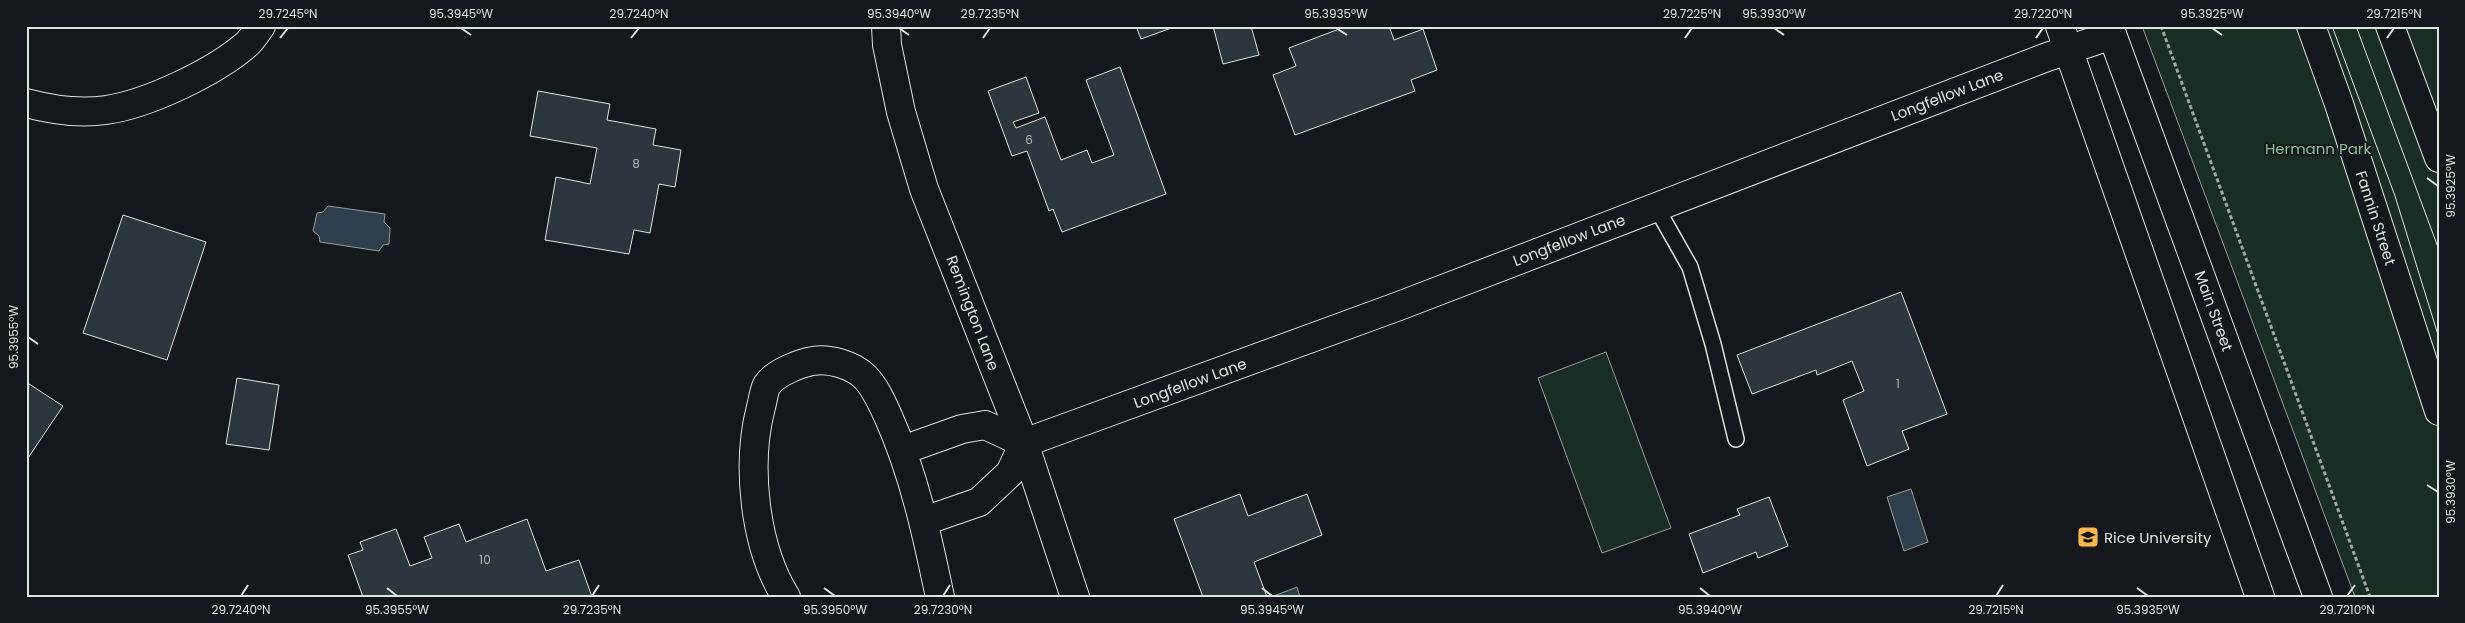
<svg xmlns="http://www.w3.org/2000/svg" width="2465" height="623" viewBox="0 0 2465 623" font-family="Poppins,sans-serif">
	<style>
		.green { fill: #1a2d24; stroke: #939e99 }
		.water { fill: #2f3f4d; stroke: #939e99 }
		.building { fill: #2c363c; stroke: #d8e6dc }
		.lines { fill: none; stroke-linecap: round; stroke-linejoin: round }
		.lane-casing { stroke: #d8e6dc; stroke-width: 18 }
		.street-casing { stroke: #d8e6dc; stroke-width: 30 }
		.primary-casing { stroke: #d8e6dc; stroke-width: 30 }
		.path { stroke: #9da8a2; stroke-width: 3; stroke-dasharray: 4 2.5; stroke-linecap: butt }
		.lane { stroke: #14181c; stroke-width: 15 }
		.street { stroke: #14181c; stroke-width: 28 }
		.primary { stroke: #14181c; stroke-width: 28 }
		.tram { stroke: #d8e6dc; stroke-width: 1 }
		.ticks { fill: none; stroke: #d8e6dc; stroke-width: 2 }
		.labels { text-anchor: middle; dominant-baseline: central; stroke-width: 4; stroke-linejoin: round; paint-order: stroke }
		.number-label { font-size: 12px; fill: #adbab4 }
		.street-label { font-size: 15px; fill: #d8e6dc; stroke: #14181c }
		.park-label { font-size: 15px; fill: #8ac095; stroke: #14181c }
		.poi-label { font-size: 15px; fill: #d8e6dc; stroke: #14181c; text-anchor: start }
		.neatline { fill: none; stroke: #d8e6dc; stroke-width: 2 }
		.ticks-label { font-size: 12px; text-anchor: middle; fill: #d8e6dc }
	</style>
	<rect width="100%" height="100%" fill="#14181c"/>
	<!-- green -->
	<path class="green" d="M2142,26H2439V597H2355Z
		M1606,352L1671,528L1602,553L1538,378Z"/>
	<!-- water -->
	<path class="water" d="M328,206L385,214L384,222L390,228L389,244L383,245L379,251L320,242L319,236L313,231L317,213L323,212Z
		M1911,489L1928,542L1904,551L1887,497Z
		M1297,587L1300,597H1274V596Z"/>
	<!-- building -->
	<path class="building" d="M1136,26H1174V27L1141,39Z
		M1213,26H1251L1259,55L1223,64Z
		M1347,26H1389L1394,40L1423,29L1437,70L1411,80L1415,91L1295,135L1273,75L1296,66L1289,48Z
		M1120,67L1166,194L1062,232L1053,209L1049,211L1027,151L1012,156L988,91L1026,77L1039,113L1013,122L1016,128L1045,117L1061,160L1087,150L1092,163L1114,155L1086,80Z
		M538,91L610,104L607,120L656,129L653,145L681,150L675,187L659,184L650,233L634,230L629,254L545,240L556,177L590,184L597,148L530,136Z
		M123,215L206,242L167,360L83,333Z
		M1901,292L1947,414L1902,431L1909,449L1867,466L1843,400L1864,391L1852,361L1817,375L1816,370L1752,394L1737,355Z
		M237,378L279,385L269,450L226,444Z
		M26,382L63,406L26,461Z
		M1240,494L1248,516L1307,494L1322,535L1254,562L1267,597H1203L1174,519Z
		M1769,497L1788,546L1758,558L1756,552L1703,573L1689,534L1740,515L1737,509Z
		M527,519L546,571L579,560L592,597H363L348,555L363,550L360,542L396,529L410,566L432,558L424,537L459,524L466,542Z"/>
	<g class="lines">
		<!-- lane casing -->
		<g class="lane-casing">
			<path id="lane" d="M1656,207L1690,267L1713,344L1736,439"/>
		</g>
		<!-- street casing -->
		<g class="street-casing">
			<path id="street" d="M886,26L887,45L901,112L924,189L1024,443L1075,597
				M26,103C52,110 79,114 106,110C148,104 215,72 247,44C252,39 257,32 261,26
				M1024,443L1399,306L2047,57L2112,35
				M903,450L962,429L985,425L1024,443
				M924,521L979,502L1010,473L1024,443
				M786,597C754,546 746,464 761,407C763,400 764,390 767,385C775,373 800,363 813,361C829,358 853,365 865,377C875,387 882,403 888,416C914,474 927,535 940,597"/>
		</g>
		<!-- primary casing -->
		<g class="primary-casing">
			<path id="primary" d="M2060,26L2260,597
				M2109,26L2318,597
				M2311,26L2339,104L2439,411
				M2390,26L2439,158"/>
		</g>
		<!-- path -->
		<path class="path" d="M2161,26L2370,597"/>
		<!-- lane -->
		<use href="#lane" class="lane"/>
		<!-- street -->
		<use href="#street" class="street"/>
		<!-- primary -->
		<use href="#primary" class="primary"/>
		<!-- tram -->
		<path class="tram" d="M2332,26L2395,196L2439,338
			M2356,26L2439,250"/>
	</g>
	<!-- ticks -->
	<path class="ticks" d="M461,28L471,35M899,28L909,35M1336,28L1347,35M1774,28L1784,35M2212,28L2222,35M280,38L288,28M631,38L639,28M983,38L990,28M1685,38L1692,28M2036,38L2043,28M2387,38L2394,28M2427,178L2438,186M28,337L38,344M2427,485L2438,492M387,588L397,596M824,588L835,596M1262,588L1272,596M1700,588L1710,596M2137,588L2148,596M241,596L248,585M592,596L599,585M943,596L950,585M1996,596L2003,585M2347,596L2355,585"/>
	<!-- icons -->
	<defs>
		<g id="university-square" transform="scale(1.125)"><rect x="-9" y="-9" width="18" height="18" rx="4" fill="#ffb74d" stroke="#14181c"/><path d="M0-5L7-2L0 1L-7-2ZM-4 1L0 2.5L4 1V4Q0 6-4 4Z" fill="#111"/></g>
	</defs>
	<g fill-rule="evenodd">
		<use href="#university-square" x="2088" y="537"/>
	</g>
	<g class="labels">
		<!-- number labels -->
		<g class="number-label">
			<text x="1029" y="139">6</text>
			<text x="636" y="163">8</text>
			<text x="1898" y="383">1</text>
			<text x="485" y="559">10</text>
		</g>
		<!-- street labels -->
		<g class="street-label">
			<text transform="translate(1947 95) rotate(-21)">Longfellow Lane</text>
			<text transform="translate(2376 218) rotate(72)">Fannin Street</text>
			<text transform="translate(1569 240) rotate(-21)">Longfellow Lane</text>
			<text transform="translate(2214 311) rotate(70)">Main Street</text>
			<text transform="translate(973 313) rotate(69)">Remington Lane</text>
			<text transform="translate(1190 383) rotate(-20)">Longfellow Lane</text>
		</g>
		<!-- park labels -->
		<g class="park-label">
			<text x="2318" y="148">Hermann Park</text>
		</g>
		<!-- poi labels -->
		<g class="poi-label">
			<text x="2104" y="537">Rice University</text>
		</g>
	</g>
	<!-- border -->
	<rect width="2465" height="623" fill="none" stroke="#14181c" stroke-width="55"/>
	<rect x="28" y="28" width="2410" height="568" class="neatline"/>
	<g class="ticks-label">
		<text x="288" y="18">29.7245°N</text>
		<text x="461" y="18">95.3945°W</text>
		<text x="639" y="18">29.7240°N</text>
		<text x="899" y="18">95.3940°W</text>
		<text x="990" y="18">29.7235°N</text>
		<text x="1336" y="18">95.3935°W</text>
		<text x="1692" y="18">29.7225°N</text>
		<text x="1774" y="18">95.3930°W</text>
		<text x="2043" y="18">29.7220°N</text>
		<text x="2212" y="18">95.3925°W</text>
		<text x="2394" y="18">29.7215°N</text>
		<text transform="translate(2451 186) rotate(-90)" y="4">95.3925°W</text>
		<text transform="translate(14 337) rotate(-90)" y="4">95.3955°W</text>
		<text transform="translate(2451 492) rotate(-90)" y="4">95.3930°W</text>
		<text x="241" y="614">29.7240°N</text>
		<text x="397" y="614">95.3955°W</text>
		<text x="592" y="614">29.7235°N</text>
		<text x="835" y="614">95.3950°W</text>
		<text x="943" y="614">29.7230°N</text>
		<text x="1272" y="614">95.3945°W</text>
		<text x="1710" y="614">95.3940°W</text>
		<text x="1996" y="614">29.7215°N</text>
		<text x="2148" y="614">95.3935°W</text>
		<text x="2347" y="614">29.7210°N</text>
	</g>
</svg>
